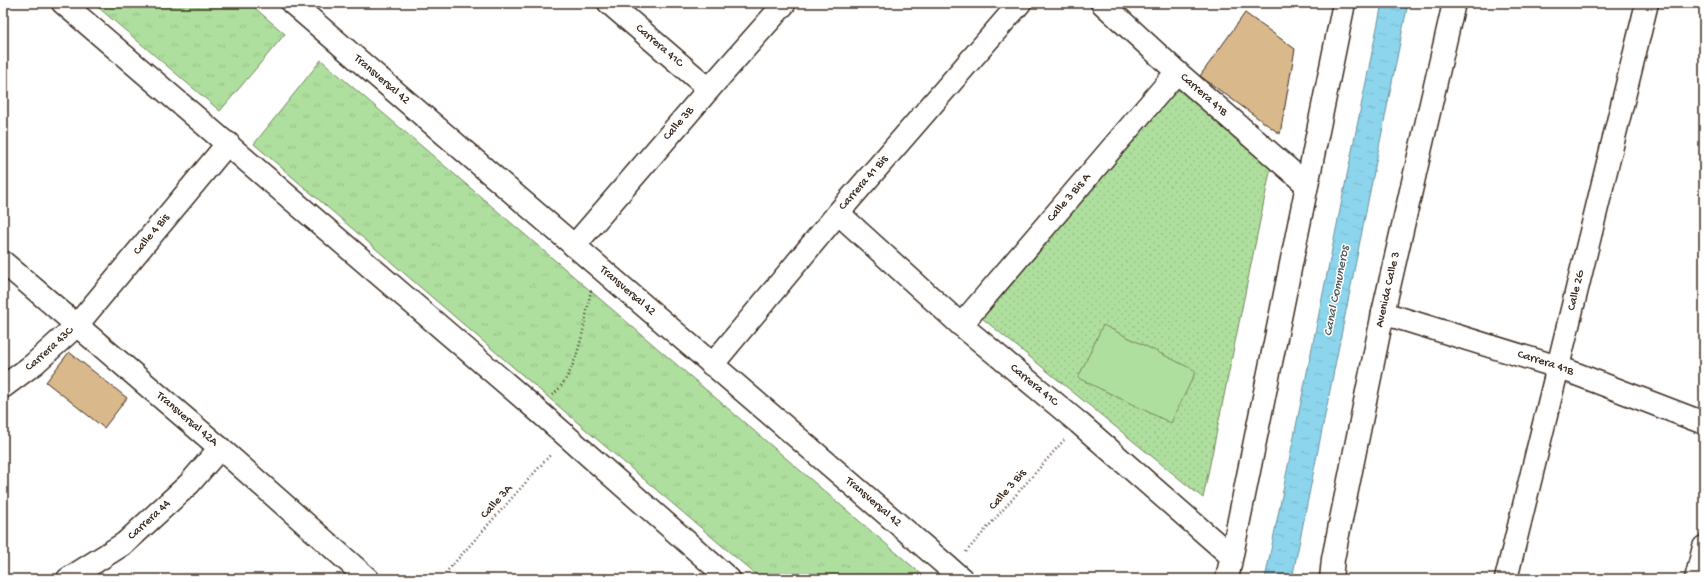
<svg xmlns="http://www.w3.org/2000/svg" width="1707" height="582" viewBox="0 0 1707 582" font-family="'Gochi Hand',sans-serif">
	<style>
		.grass { fill: url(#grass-tufts); stroke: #75845e }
		.park { fill: url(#park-dots); stroke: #75845e }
		.pitch { fill: #afdf9f; stroke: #75845e }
		.water { fill: url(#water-ripples); stroke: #6c919a }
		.building { fill: #d9b98c; stroke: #3b2a1e }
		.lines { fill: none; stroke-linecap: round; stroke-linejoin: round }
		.minor-casing { stroke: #3b2a1e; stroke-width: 25 }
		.major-casing { stroke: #3b2a1e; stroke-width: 25 }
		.path { stroke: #3b2a1e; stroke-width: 2.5; stroke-dasharray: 1 3; stroke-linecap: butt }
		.minor { stroke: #fff; stroke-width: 22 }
		.major { stroke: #fff; stroke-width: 22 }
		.labels { text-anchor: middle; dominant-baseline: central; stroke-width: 3; stroke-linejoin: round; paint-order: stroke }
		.street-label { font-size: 12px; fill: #3b2a1e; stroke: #fff }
		.water-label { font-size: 13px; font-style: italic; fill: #535d5c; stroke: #fff }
	</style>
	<defs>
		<pattern id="grass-tufts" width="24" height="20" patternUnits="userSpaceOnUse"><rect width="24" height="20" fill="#afdf9f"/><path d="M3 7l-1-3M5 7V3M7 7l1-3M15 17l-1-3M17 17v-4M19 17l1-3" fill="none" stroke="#97c088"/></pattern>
		<pattern id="park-dots" width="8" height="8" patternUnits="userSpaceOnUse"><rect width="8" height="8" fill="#afdf9f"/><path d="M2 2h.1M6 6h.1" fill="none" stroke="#97c088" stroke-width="1.8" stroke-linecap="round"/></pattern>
		<pattern id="water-ripples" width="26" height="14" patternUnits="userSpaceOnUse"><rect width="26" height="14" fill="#8cd5ed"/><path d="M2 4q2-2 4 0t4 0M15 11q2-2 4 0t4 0" fill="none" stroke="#7ab7cb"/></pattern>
	</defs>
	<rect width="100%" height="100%" fill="#fff"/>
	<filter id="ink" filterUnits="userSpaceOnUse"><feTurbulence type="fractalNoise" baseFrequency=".025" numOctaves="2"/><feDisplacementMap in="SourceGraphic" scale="8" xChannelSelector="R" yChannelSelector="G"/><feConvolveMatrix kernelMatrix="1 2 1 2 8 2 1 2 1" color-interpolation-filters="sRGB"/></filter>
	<g filter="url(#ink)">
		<!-- grass -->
		<path class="grass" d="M93,3H249L285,34L220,111Z
			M321,60L927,579H761L592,435L254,144Z"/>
		<!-- park -->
		<path class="park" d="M1176,86L1271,167L1203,498L977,314Z"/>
		<!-- pitch -->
		<path class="pitch" d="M1103,325L1196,371L1171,423L1078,378Z"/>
		<!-- water -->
		<path class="water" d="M1382,3H1408L1292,579H1265Z"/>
		<!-- building -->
		<path class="building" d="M1245,13L1295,49L1280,134L1200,76Z
			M69,352L127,398L104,428L46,382Z"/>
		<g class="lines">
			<!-- minor casing -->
			<g class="minor-casing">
				<g id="minor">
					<path d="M63,3L537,410L729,579"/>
					<path id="s1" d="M292,3L962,579"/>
					<path id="s2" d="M609,3L709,89"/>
					<path id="s3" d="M1102,3L1177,72L1307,185"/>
					<path id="s4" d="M838,213L961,325L1079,423L1231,556"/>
					<path id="s5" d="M574,246L709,89L785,3"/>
					<path id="s6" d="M3,262L220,448L368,579"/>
					<path id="s7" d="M1383,313L1558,367L1704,423"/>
					<path id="s8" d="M961,325L1177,72"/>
					<path id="s9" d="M712,365L838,213L1020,3"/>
					<path id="s10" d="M3,387L34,364L77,325L228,143"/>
					<path id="s11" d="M68,579L125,543L189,484L220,448"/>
					<path id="s12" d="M1506,579L1647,3"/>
					<path d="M1696,579L1704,547"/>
				</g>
			</g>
			<!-- major casing -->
			<g class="major-casing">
				<g id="major">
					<path d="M1227,579L1344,3"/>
					<path id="s13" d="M1331,579L1333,559L1383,313L1454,3"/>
				</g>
			</g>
			<!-- path -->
			<path class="path" d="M553,395C579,371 584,324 591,290
				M966,552L1064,440
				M440,579L551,454"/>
			<!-- minor -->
			<use href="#minor" class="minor"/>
			<!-- major -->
			<use href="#major" class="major"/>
		</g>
	</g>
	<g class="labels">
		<!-- street labels -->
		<g class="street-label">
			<text stroke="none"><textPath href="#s2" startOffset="66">Carrera 41C</textPath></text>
			<text stroke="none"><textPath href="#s1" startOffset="118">Transversal 42</textPath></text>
			<text stroke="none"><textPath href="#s3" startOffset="137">Carrera 41B</textPath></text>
			<text stroke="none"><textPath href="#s5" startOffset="161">Calle 3B</textPath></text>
			<text stroke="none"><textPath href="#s9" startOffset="237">Carrera 41 Bis</textPath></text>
			<text stroke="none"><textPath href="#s8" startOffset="167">Calle 3 Bis A</textPath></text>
			<text stroke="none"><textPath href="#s10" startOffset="214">Calle 4 Bis</textPath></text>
			<text stroke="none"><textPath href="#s13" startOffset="295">Avenida Calle 3</textPath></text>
			<text stroke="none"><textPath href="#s12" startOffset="297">Calle 2G</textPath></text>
			<text stroke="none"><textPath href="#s1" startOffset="442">Transversal 42</textPath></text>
			<text stroke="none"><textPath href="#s10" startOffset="60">Carrera 43C</textPath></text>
			<text stroke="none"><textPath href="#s7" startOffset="170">Carrera 41B</textPath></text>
			<text stroke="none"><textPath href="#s4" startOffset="261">Carrera 41C</textPath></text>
			<text stroke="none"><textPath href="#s6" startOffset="242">Transversal 42A</textPath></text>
			<text transform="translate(1008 490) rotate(-49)">Calle 3 Bis</text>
			<text transform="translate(497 502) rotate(-48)">Calle 3A</text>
			<text stroke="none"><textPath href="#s1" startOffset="766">Transversal 42</textPath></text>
			<text stroke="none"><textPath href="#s11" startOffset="101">Carrera 44</textPath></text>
		</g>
		<!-- water labels -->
		<g class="water-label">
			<text transform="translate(1337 291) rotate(-79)">Canal Comuneros</text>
		</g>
	</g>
	<!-- margin -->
	<rect width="1707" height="582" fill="none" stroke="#fff" stroke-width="16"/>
	<rect x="8" y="8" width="1691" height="566" fill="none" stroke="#3b2a1e" stroke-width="1.5" filter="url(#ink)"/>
</svg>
